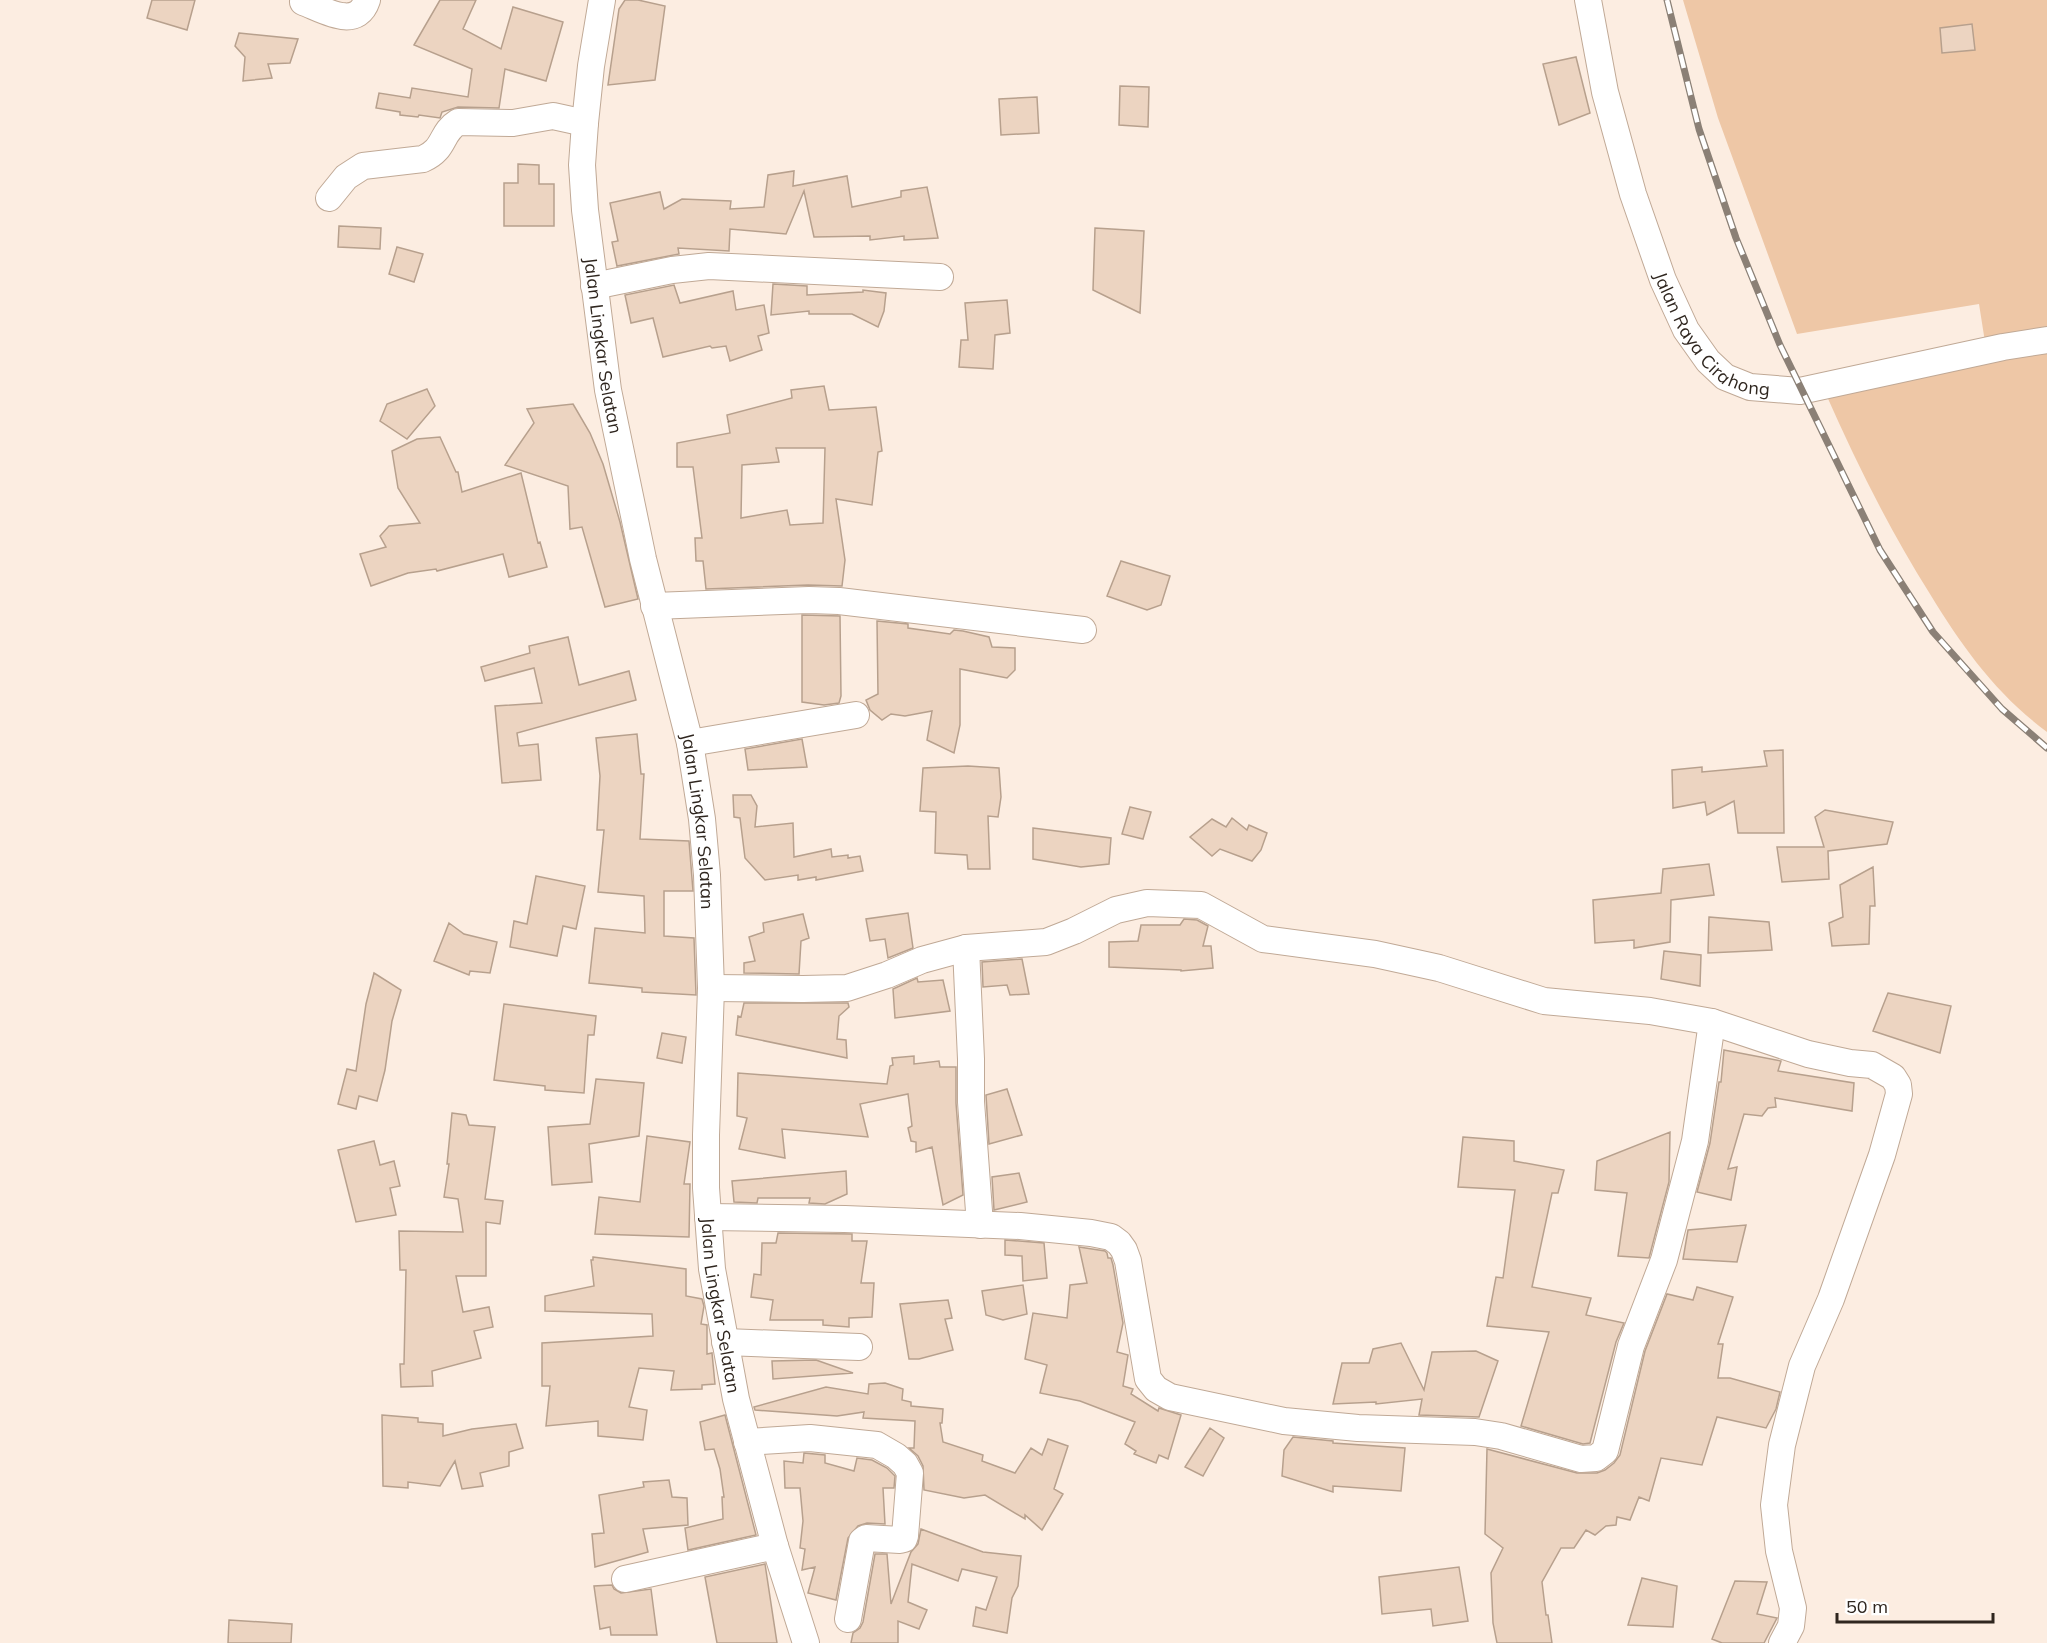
<svg xmlns="http://www.w3.org/2000/svg" width="2047" height="1643" viewBox="0 0 2047 1643" font-family="Mulish,sans-serif">
	<style>
		.green { fill: #eec7a6 }
		.building { fill: #ecd4c1; stroke: #b7a08d; stroke-width: 1.5; fill-rule: evenodd }
		.lines { fill: none; stroke-linecap: round; stroke-linejoin: round }
		.minor-casing { stroke: #c0a996; stroke-width: 28 }
		.minor { stroke: #fff; stroke-width: 26 }
		.rail-casing { stroke: #8b8076; stroke-width: 7 }
		.rail { stroke: #fff; stroke-width: 4.5; stroke-dasharray: 14; stroke-linecap: butt }
		.labels { text-anchor: middle; dominant-baseline: central; stroke-width: 4.5; stroke-linejoin: round; paint-order: stroke }
		.street-label { font-size: 18px; fill: #2f261f; stroke: #fff }
	</style>
	<rect width="100%" height="100%" fill="#fcede1"/>
	<!-- green -->
	<path class="green" d="M1683,0H2047V330L1985,342L1979,304L1797,334L1718,118Z
		M2047,351V732C1996,694 1963,648 1930,594C1889,529 1856,462 1825,392Z"/>
	<!-- building -->
	<path class="building" d="M152,0H195L187,30L147,18Z
		M440,0H476L463,29L501,49L513,7L563,22L546,81L505,69L499,108L458,107L442,112L440,118L419,115L418,117L400,115V112L376,108L379,93L410,98L412,88L468,97L472,69L414,45Z
		M625,0H638L665,6L655,80L608,85L619,9Z
		M1972,24L1975,50L1942,53L1940,28Z
		M239,33L298,39L290,63L268,64L272,78L243,81L245,57L235,46Z
		M1576,57L1590,113L1559,125L1543,64Z
		M1120,86L1149,87L1148,127L1119,125Z
		M1037,97L1039,133L1001,135L999,99Z
		M518,164L539,165V184H554V226H504V183H518Z
		M794,171L793,186L847,176L852,207L901,197V191L927,187L938,238L904,240V236L870,240V236L814,237L804,191L786,234L730,229L729,251L678,248L679,254L617,266L612,242L618,241L610,203L660,192L664,209L682,199L731,201L730,209L764,207L768,175Z
		M339,226L381,228L380,249L338,247Z
		M1095,228L1144,231L1140,313L1093,290Z
		M397,247L423,254L414,282L389,274Z
		M773,284L807,286V295L863,292V290L886,293L884,311L878,327L852,314H809V311L771,315Z
		M674,285L680,303L733,291L736,310L764,305L769,333L758,336L762,350L730,361L726,346L712,348L710,346L663,357L653,318L631,323L625,295Z
		M1007,300L1010,333L995,335L993,369L959,367L961,340H968L965,303Z
		M824,386L829,410L876,407L882,451L878,452L872,505L836,499L845,560L842,586L808,585L706,589L703,561H696L695,538H702L693,467H677V443L730,433L727,415L792,398L791,390ZM776,448H825L823,523L790,525L787,510L741,518L742,465L779,462Z
		M427,389L435,406L407,439L380,421L387,404Z
		M573,404L590,433L603,464L620,522L638,599L605,607L582,527L570,529L568,486L505,465L534,423L527,409Z
		M440,437L456,472H458L462,492L521,473L538,543L540,542L547,567L509,577L503,554L437,571L436,569L408,573L371,586L360,554L386,547L380,536L389,526L420,523L398,488L392,451L417,439Z
		M1121,561L1170,576L1161,605L1147,610L1107,596Z
		M802,615L840,616L841,696L839,703L824,705L802,702Z
		M877,621L908,624V628L950,634L954,630L963,631L989,637L992,647L1015,648V670L1007,678L960,669V725L954,753L927,740L932,711L905,716L891,714L882,720L870,710L866,700L878,694Z
		M568,637L579,685L629,671L636,700L517,733L519,746L538,744L541,780L502,783L495,706L542,703L534,668L485,681L481,667L530,653L529,646Z
		M637,734L641,774H644L640,839L689,841L693,891H664V936L694,938L696,995L642,992V988L589,983L595,928L645,933L644,896L598,892L604,830H597L600,776L596,738Z
		M802,739L807,767L748,770L745,749Z
		M1783,750L1784,833H1738L1734,801L1707,815L1705,802L1673,808L1672,770L1702,767V772L1767,766L1764,751Z
		M968,766L999,768L1001,797L998,817L988,816L990,869H968L967,855L935,853L936,812L920,811L923,768Z
		M733,795H751L757,806L755,827L793,823L794,857L831,849L832,857L848,855V858L860,856L863,871L816,880V877L798,880V875L765,880L745,858L740,818L734,817Z
		M1130,807L1151,812L1143,839L1122,834Z
		M1825,810L1893,822L1887,844L1828,851L1829,879L1782,882L1777,847H1824L1815,817Z
		M1232,818L1247,830L1249,825L1267,833L1261,850L1252,861L1220,849L1212,856L1190,837L1212,819L1226,827Z
		M1033,828L1111,838L1109,864L1081,867L1033,859Z
		M1709,864L1714,895L1671,900L1670,942L1634,948V940L1595,943L1593,900L1661,893L1663,869Z
		M1873,867L1875,906H1870L1869,944L1832,946L1829,923L1843,917L1840,885Z
		M536,876L585,886L576,929L563,926L557,956L510,947L514,921L527,924Z
		M908,913L913,948L888,958L885,939L870,941L866,919Z
		M803,914L809,938L801,941L799,974L744,973V963L755,961L749,937L764,932L763,923Z
		M1709,917L1769,922L1772,950L1708,953Z
		M1184,919L1197,920L1208,926L1203,946H1211L1213,968L1181,971V970L1109,967V942L1138,941L1141,925H1180Z
		M449,923L464,934L497,942L490,973L470,971L469,975L434,961Z
		M1664,951L1701,955L1700,986L1661,979Z
		M1022,959L1029,994L1010,995L1007,985L983,987L982,962Z
		M374,973L401,990L392,1021L385,1070L377,1101L359,1096L356,1109L338,1104L347,1069L356,1071L366,1004Z
		M917,978L918,982L943,980L950,1011L895,1018L893,989Z
		M1888,993L1951,1006L1940,1053L1873,1031Z
		M744,1003H848L849,1007L839,1016L837,1039L846,1040L847,1058L736,1035L738,1016L741,1017Z
		M504,1004L596,1016L594,1035H588L584,1093L545,1090V1086L494,1080Z
		M662,1033L686,1037L682,1063L657,1058Z
		M1724,1050L1781,1061L1778,1071L1854,1083L1852,1111L1775,1098L1776,1107L1768,1108L1762,1116L1744,1114L1728,1169L1737,1167L1731,1200L1697,1192L1710,1143L1719,1082H1721Z
		M914,1056V1064L939,1061L940,1067H956V1103L963,1195L943,1205L932,1147L916,1152V1142L911,1141L908,1128L912,1126L908,1094L860,1104L868,1137L782,1129L785,1158L739,1149L747,1118L737,1116L738,1073L887,1084L890,1066L893,1065L892,1058Z
		M596,1079L644,1083L639,1136L589,1144L592,1182L552,1185L548,1127L590,1124Z
		M1007,1089L1022,1135L989,1144L986,1095Z
		M452,1113L466,1115L469,1125L495,1127L485,1199L503,1201L500,1224L486,1222V1276H456L463,1312L489,1307L493,1327L474,1331L481,1358L432,1371L433,1386L401,1387L400,1364H404L406,1270H400L399,1231L463,1232L458,1199L444,1197L449,1164H447Z
		M1670,1132L1669,1182L1649,1258L1618,1256L1627,1193L1595,1190L1597,1161Z
		M647,1136L690,1142L684,1184H690L689,1237L595,1234L599,1197L640,1202Z
		M1463,1137L1514,1141V1161L1564,1170L1558,1193H1552L1532,1287L1591,1298L1586,1315L1624,1323L1616,1342L1590,1443L1583,1444L1521,1426L1549,1332L1487,1326L1496,1277L1503,1278L1515,1190L1458,1187Z
		M374,1141L380,1165L394,1161L400,1186L390,1188L396,1215L356,1222L338,1150Z
		M846,1171L847,1194L825,1204L809,1203L810,1198H758L757,1203L734,1202L732,1181Z
		M1019,1173L1027,1202L994,1210L992,1177Z
		M1746,1225L1737,1262L1683,1259L1688,1230Z
		M778,1233L852,1234V1241H867L861,1283H874L872,1317L849,1318V1327L823,1325V1320H770L773,1300L751,1297L754,1274L761,1275L762,1243H776Z
		M1005,1240L1044,1243L1047,1278L1023,1281L1022,1256L1005,1255Z
		M1079,1247L1105,1251L1107,1253L1108,1258H1111L1113,1265L1123,1323L1117,1352L1128,1355L1123,1386L1133,1389L1131,1394L1158,1411L1159,1408L1181,1415L1168,1459L1159,1455L1156,1463L1134,1454L1136,1451L1125,1444L1135,1422L1080,1401L1040,1393L1047,1365L1025,1359L1033,1313L1067,1318L1070,1285L1087,1283Z
		M593,1257L686,1269V1296L702,1299L704,1306L701,1324L707,1325V1354L712,1353L715,1384L702,1385V1389L671,1390L674,1371L639,1368L629,1407L647,1410L643,1440L598,1436V1421L546,1426L550,1386H542V1343L653,1336L652,1314L545,1311V1296L594,1286L591,1260H593Z
		M1023,1285L1027,1314L1003,1320L986,1315L982,1291Z
		M1697,1287L1733,1297L1718,1344H1723L1718,1378H1730L1780,1392L1776,1409L1766,1428L1717,1417L1702,1465L1661,1458L1649,1501L1639,1497L1630,1520L1617,1517L1616,1525L1606,1526L1595,1535L1586,1530L1574,1548H1561L1542,1582L1546,1615H1548L1552,1643H1497L1493,1623L1491,1573L1503,1548L1485,1534L1487,1449L1577,1473H1597L1605,1470L1614,1463L1620,1455L1645,1351L1667,1294L1693,1300Z
		M948,1300L952,1318L945,1319L953,1350L919,1359H909L900,1304Z
		M1401,1343L1424,1390L1432,1352L1476,1351L1498,1361L1479,1417L1419,1415L1422,1399L1376,1404V1402L1333,1404L1342,1363H1369L1373,1349Z
		M816,1360L853,1373L773,1379L772,1361Z
		M885,1383L903,1389L902,1400L911,1402V1406L943,1409L942,1423H940L943,1442L983,1455L982,1461L1015,1473L1031,1448L1042,1455L1048,1439L1068,1446L1054,1489L1063,1494L1042,1530L1025,1515V1519L985,1495L964,1498L924,1490L923,1466L918,1456L909,1448H914L915,1421L863,1418L864,1412L837,1416L755,1410L754,1407L826,1387L868,1394L869,1384Z
		M382,1415L418,1418V1422L443,1424V1436L472,1429L516,1424L523,1448L509,1452V1466L480,1473L483,1486L462,1489L455,1461L440,1486L408,1482V1488L383,1486Z
		M725,1415L756,1535L688,1550L685,1528L723,1519L722,1497H724L720,1469L714,1449L705,1450L700,1422Z
		M1210,1428L1224,1438L1203,1476L1185,1467Z
		M1293,1437L1333,1441V1443L1405,1448L1401,1491L1333,1486V1492L1282,1476L1284,1450Z
		M804,1453L825,1455V1463L854,1471L857,1458L872,1460L887,1468L895,1476L894,1488H883L885,1524L867,1523L858,1526L848,1538L836,1600L808,1593L815,1567L802,1570L805,1549L800,1548L803,1521L800,1488H785L784,1461L803,1463Z
		M669,1480L672,1497L687,1498L688,1525L643,1529L648,1552L595,1567L592,1534L604,1533L599,1495L644,1487L643,1482Z
		M921,1529L983,1552L1021,1556L1018,1586L1012,1598L1007,1633L973,1626L976,1607L986,1610L997,1577L962,1569L958,1581L912,1564L908,1602L927,1610L919,1629L898,1621V1643H851L853,1633L860,1628L863,1622L875,1554H887L891,1604L911,1552L918,1544Z
		M765,1564L777,1643H717L705,1577Z
		M1459,1567L1468,1621L1433,1626L1431,1609L1382,1614L1379,1577Z
		M1642,1578L1677,1586L1673,1627L1628,1625Z
		M1735,1581L1767,1582L1757,1614L1777,1618L1764,1643H1722L1712,1639Z
		M612,1585L614,1589L621,1593L651,1589L657,1635H611L610,1627L600,1629L594,1586Z
		M229,1620L292,1624L291,1643H228Z"/>
	<g class="lines">
		<!-- minor casing -->
		<g class="minor-casing">
			<g id="minor">
				<path id="s1" d="M602,0L591,66L585,123L582,165L585,210L608,390L643,559L690,743L702,819L707,875L711,988L706,1135V1188L712,1269L736,1399L775,1546L806,1643"/>
				<path id="s2" d="M1588,0L1605,92L1633,194L1663,280L1686,330L1708,361L1725,377L1750,387L1800,391L2003,347L2047,340"/>
				<path d="M303,2C324,10 357,31 367,0"/>
				<path d="M329,198L346,177L363,166L423,159C446,149 440,133 458,122L513,123L553,116L585,123"/>
				<path d="M594,286L672,270L709,266L940,277"/>
				<path d="M654,606L809,600L839,601L1083,630"/>
				<path d="M690,743L856,715"/>
				<path d="M966,948L971,1059V1102L980,1225"/>
				<path d="M711,988L803,989L847,988L887,975L922,960L966,948L1046,942L1074,931L1116,910L1147,903L1201,905L1263,939L1375,954L1439,968L1544,1001L1650,1011L1712,1022L1808,1054L1850,1063L1872,1065L1893,1077L1898,1085L1899,1094L1882,1155L1831,1299L1802,1366L1782,1445L1774,1505L1779,1551L1793,1608L1791,1626L1782,1643"/>
				<path d="M708,1217L845,1219L1020,1226L1091,1233L1111,1237L1119,1243L1124,1250L1128,1261L1148,1379L1156,1389L1170,1397L1284,1421L1358,1428L1475,1432L1501,1436L1581,1459L1596,1458L1605,1451L1631,1346L1664,1260L1695,1141L1712,1022"/>
				<path d="M725,1342L859,1347"/>
				<path d="M747,1442L810,1438L877,1445L896,1456L905,1464L910,1473L905,1536L904,1539L900,1540L866,1538L862,1541L848,1619"/>
				<path d="M625,1579L775,1546"/>
			</g>
		</g>
		<!-- minor -->
		<use href="#minor" class="minor"/>
		<!-- rail casing -->
		<g class="rail-casing">
			<path id="rail" d="M1667,0L1699,129L1736,238L1780,345L1880,550L1933,632L2002,709L2047,748"/>
		</g>
		<!-- rail -->
		<use href="#rail" class="rail"/>
	</g>
	<g class="labels">
		<!-- street labels -->
		<g class="street-label">
			<text stroke="none"><textPath href="#s2" startOffset="368">Jalan Raya Cirahong</textPath></text>
			<text stroke="none"><textPath href="#s1" startOffset="348">Jalan Lingkar Selatan</textPath></text>
			<text stroke="none"><textPath href="#s1" startOffset="834">Jalan Lingkar Selatan</textPath></text>
			<text stroke="none"><textPath href="#s1" startOffset="1320">Jalan Lingkar Selatan</textPath></text>
		</g>
	</g>
	<!-- scale -->
	<path d="M1837 1613v9h156v-9" fill="none" stroke="#2f261f" stroke-width="3"/>
	<text x="1846" y="1613" font-size="18" fill="#2f261f" stroke="#ffffff" stroke-width="4.5" paint-order="stroke">50 m</text>
</svg>
